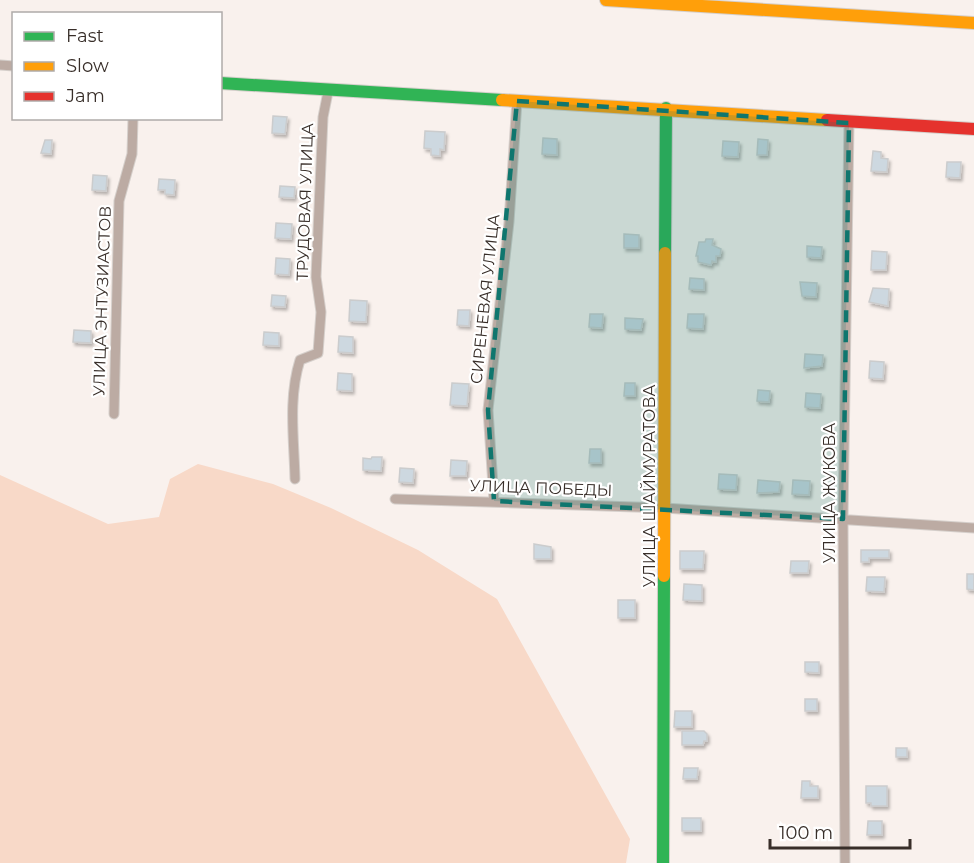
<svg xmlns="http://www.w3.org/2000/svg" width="974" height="863" viewBox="0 0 974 863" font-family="Montserrat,sans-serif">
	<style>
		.green { fill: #f8d9c8 }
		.building { fill: #cdd8e0; stroke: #cbcccd; stroke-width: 1.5; filter: url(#shadow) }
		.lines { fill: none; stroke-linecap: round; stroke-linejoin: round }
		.street-casing { stroke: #d5cfcb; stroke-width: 11 }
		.fast-casing { stroke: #d5cfcb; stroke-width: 14 }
		.slow-casing { stroke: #d5cfcb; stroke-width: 14 }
		.jam-casing { stroke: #d5cfcb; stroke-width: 14 }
		.street { stroke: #bcaba3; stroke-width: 9 }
		.fast { stroke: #30b455; stroke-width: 12 }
		.slow { stroke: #ff9f0a; stroke-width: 12 }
		.jam { stroke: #e5322d; stroke-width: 12 }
		.marked { fill: #0f766e; fill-opacity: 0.2; stroke: #0f766e; stroke-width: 4.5; stroke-dasharray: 12 8; stroke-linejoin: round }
		.labels { text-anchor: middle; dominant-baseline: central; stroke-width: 4.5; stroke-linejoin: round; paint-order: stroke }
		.street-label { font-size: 16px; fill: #382e29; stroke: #fff }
	</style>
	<defs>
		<filter id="shadow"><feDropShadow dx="2" dy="3" stdDeviation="1.5" flood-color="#0004"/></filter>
	</defs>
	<rect width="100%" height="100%" fill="#f9f1ed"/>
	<!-- green -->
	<path class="green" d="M198,464L273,484L331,508L418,550L497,599L630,839L626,863H0V475L108,524L159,517L170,479Z"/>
	<!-- building -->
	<path class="building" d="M273,116L287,117L285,134L272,133Z
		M425,131L445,132L444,150L440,149V156L431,155V149L424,148Z
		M543,138L557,139V155L542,154Z
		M758,139L768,140L767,155H757Z
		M45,140H52L51,154L41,153Z
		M723,141L739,142L738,157L722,156Z
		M873,151L881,152V158L888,159L887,172L871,171Z
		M947,162H961L960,178L946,177Z
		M93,175L107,176L106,191L92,190Z
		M159,179L175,180L174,195L165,194V190H158Z
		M280,186L295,187L294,198L279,197Z
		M276,223L292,224L291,239L275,238Z
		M624,234L639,235V248H624Z
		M706,239H713L712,245L721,249L720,256H716V262L712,261L711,265L698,262V256H696L699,242H705Z
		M807,246L822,247L821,258L807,257Z
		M872,251L887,252L886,270H871Z
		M276,258L290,259L289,275L275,274Z
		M690,278L704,279V290L689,289Z
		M800,282L817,283L816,297L802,296Z
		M873,288L889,289L888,306L869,302Z
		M272,295L286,296L285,307L271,306Z
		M350,300L367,301L366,322L349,321Z
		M458,310H470L469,326L457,325Z
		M590,314H603L602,328L589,327Z
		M688,314H704L703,329L687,328Z
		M625,318L643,319L641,330L625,329Z
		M74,330L91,331V343L73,342Z
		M264,332L279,333V346L263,345Z
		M339,336L353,337V353L338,352Z
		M805,354L823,355L822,366L804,368Z
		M870,361L884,362L883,379L869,378Z
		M338,373L352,374V391L337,390Z
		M452,383L469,384L467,406L450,405Z
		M625,383H635V396H624Z
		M758,390L770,391L769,402L757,401Z
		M806,393L821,394L820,408L805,407Z
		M590,449H601V463H589Z
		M372,457H382L381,471L363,470V458L371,459Z
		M451,460L467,461L466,476H450Z
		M400,468L414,469L413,483L399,482Z
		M719,474L737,475L736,490L718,489Z
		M758,480L780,482L779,492L757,493Z
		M793,480L810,481L809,495L792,494Z
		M534,544L551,547V559H534Z
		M861,550H889V558H869V562H861Z
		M680,551H704L703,569H680Z
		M791,561H809L808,573H790Z
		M967,574H974V590L967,589Z
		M867,577H885L884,592L866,591Z
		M684,584L702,585V601L683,600Z
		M618,600H635V618H618Z
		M805,662H819V673L805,672Z
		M805,699H817V711H805Z
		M675,711H692V727H674Z
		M682,731H704L707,734V741H704L703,745H682Z
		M896,748H907V757H896Z
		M684,768H698L697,779H683Z
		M802,781H810V786H818V798H801Z
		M866,786H887V806H871V803H866Z
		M682,818H701V831H682Z
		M868,821H882V835H867Z"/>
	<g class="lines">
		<!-- street casing -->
		<g class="street-casing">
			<path id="street" d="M0,65L14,66
				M114,414L119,201L132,154L133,118
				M295,479C294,439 288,398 300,360L318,353L321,312L316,277L323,117L328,92
				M395,499L665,508L974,528
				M494,501L488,410L509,222L517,101
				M845,863L843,519L849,123"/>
		</g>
		<!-- fast casing -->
		<g class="fast-casing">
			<path id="fast" d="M220,83L502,100
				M665,253L666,108
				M663,863L664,576"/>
		</g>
		<!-- slow casing -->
		<g class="slow-casing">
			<path id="slow" d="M606,0L974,23
				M502,100L827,120
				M664,576L665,253"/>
		</g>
		<!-- jam casing -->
		<g class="jam-casing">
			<path id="jam" d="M827,120L974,129"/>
		</g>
		<!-- street -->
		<use href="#street" class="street"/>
		<!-- fast -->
		<use href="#fast" class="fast"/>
		<!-- slow -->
		<use href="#slow" class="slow"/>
		<!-- jam -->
		<use href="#jam" class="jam"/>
	</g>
	<!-- marked area -->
	<path class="marked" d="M517,101L849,123L843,519L494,501L488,410Z"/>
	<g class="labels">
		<!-- street labels -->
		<g class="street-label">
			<text transform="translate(305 202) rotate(-88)">ТРУДОВАЯ УЛИЦА</text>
			<text transform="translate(485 299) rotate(-84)">СИРЕНЕВАЯ УЛИЦА</text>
			<text transform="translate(102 301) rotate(-88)">УЛИЦА ЭНТУЗИАСТОВ</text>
			<text transform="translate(649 486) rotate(-90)">УЛИЦА ШАЙМУРАТОВА</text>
			<text transform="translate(541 488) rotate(2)">УЛИЦА ПОБЕДЫ</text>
			<text transform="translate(829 493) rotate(-90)">УЛИЦА ЖУКОВА</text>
		</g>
	</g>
	<!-- legend -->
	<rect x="12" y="12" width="210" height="108" fill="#ffffff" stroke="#afaba9" stroke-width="1.5"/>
	<rect x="24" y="32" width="30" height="9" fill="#30b455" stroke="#afaba9" stroke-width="1.5"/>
	<text x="66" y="42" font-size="18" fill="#382e29">Fast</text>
	<rect x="24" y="62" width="30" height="9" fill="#ff9f0a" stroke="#afaba9" stroke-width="1.5"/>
	<text x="66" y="72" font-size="18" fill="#382e29">Slow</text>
	<rect x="24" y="92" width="30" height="9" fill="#e5322d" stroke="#afaba9" stroke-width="1.5"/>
	<text x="66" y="102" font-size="18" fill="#382e29">Jam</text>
	<!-- scale -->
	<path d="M770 839v9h140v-9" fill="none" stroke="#382e29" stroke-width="3"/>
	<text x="779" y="839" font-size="18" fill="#382e29" stroke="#ffffff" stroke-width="4.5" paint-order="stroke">100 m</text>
</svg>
